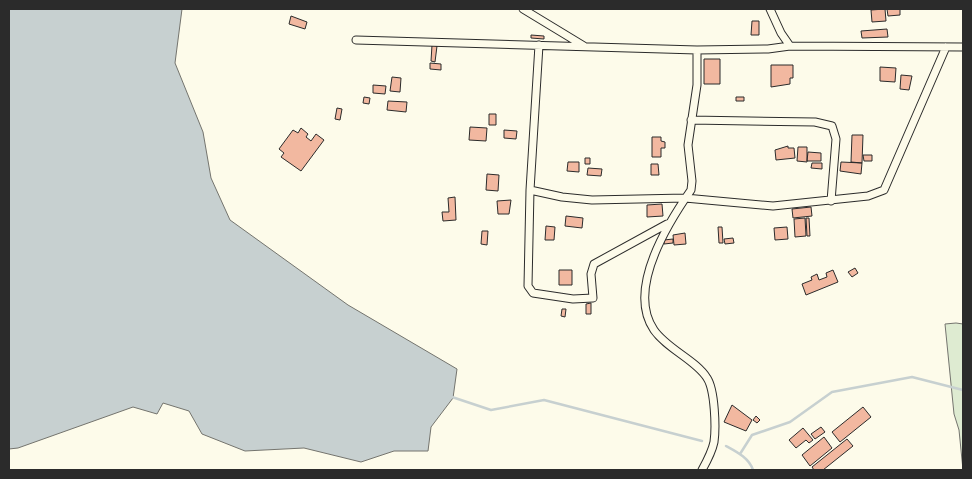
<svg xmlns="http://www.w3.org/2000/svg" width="972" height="479" viewBox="0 0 972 479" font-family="Karla,sans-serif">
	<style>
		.green { fill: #deebd1; stroke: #74746e }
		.water { fill: #c7d0d0; stroke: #74746e }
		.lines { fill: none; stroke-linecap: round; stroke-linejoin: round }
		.stream { stroke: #c7d0d0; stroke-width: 2.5 }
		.building { fill: #f2b8a0; stroke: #2b2b2b }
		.minor-casing { stroke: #2b2b2b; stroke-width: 9 }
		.minor { stroke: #fdfbea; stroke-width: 7 }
	</style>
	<rect width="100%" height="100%" fill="#fdfbea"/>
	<!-- green -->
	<path class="green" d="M956,323L963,324V470L959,430L954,414L945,324Z"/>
	<!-- water -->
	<path class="water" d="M9,9H182L175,63L203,132L211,178L230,220L348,305L457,369L453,398L431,427L428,451H394L361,462L304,448L245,451L202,434L189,411L163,403L157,414L133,407L18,448L9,449Z"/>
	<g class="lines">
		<!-- stream -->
		<path class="stream" d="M452,397L491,410L544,400L702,441
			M726,446C737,452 749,458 753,470
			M740,454L752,435L790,422L832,392L912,377L963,390"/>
	</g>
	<!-- building -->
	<path class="building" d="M885,9L886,21L872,22L871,10Z
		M887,9H900V15L888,16Z
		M291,16L307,22L305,29L289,24Z
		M752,21H759V35H751Z
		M887,29L888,37L862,38L861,31Z
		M531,35L544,36V39L531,38Z
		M432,45L437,46L435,62L431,61Z
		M704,59H720V84H704Z
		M430,63L441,64V70L430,69Z
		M771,65H793V78H790V84L771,87Z
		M880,67L896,68L895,82L880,81Z
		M901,75L912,76L909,90L900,89Z
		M392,77L401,78L400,92L390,91Z
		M373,85L386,86L385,94L373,93Z
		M364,97L370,98L369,104L363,103Z
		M736,97H744V101H736Z
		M388,101L407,102L406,112L387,110Z
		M337,108L342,109L340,120L335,119Z
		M489,114H496V125H489Z
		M470,127L487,128L486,141L469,140Z
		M301,128L308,134L306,137L311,141L316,134L324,140L301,171L281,157L284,153L279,149L293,130L298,133Z
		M504,130L517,131L516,139L504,138Z
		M852,135H863L862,163L851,162Z
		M652,137H661V141L665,142V148H661V157H652Z
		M788,146V148H794L795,158L776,160L775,150Z
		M798,147H807V162L797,161Z
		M808,152L821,153V161H807Z
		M863,155H872V161H864Z
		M585,158H590V164H585Z
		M568,162H579V172L567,171Z
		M841,162L862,163L861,174L840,171Z
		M812,163H822V169L811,168Z
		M651,164H658L659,175H651Z
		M588,168L602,169L601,176L587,175Z
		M487,174L499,175L498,191L486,190Z
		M455,197L456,220L443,221L442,212H449L448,198Z
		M511,200L509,214H498L497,201Z
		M662,204L663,216L647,217V205Z
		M811,207L812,216L793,218L792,209Z
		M566,216L583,218L582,228L565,226Z
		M805,218L806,236L795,237L794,219Z
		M806,218H809L810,236H807Z
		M546,226L555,227L554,240H545Z
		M718,227H722L723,243H719Z
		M787,227L788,239L775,240L774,228Z
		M482,231H488L487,245L481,244Z
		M685,233L686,244L674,245L673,235Z
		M733,238L734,243L725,244L724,239Z
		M673,239V243L664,244V240Z
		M855,268L858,273L852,277L848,272Z
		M559,270H572V285H559Z
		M833,270L838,282L806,295L802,284L812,280L811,277L817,274L819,280L827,277L826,273Z
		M591,303V314H586V304Z
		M562,309H566L565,317L561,316Z
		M732,405L752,420L746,431L724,422Z
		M863,407L871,417L840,442L832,432Z
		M756,416L760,420L757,423L753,420Z
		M821,427L825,432L815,439L811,434Z
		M803,428L813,440L809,443L806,440L796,448L789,440Z
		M824,437L832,448L810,466L802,455Z
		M847,439L853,446L823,470H814L812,467Z"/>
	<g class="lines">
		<!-- minor casing -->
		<g class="minor-casing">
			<path id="minor" d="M523,9L584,46
				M770,9L781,33L790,46
				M356,40L697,50L768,49L790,46L963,47
				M539,45L530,190L562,197L592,200L685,198L773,206L868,196L884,190L946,47
				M697,50V85L688,145L692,181L691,190C668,223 626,289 654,330C667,349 696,360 707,378C715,390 716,428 714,442C712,452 707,461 702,470
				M691,120L815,122L832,126L836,139L831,201
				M530,190L528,286L533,293L573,299L593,298L591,274L594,264L667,224"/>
		</g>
		<!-- minor -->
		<use href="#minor" class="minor"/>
	</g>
	<!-- border -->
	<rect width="972" height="479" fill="none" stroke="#2b2b2b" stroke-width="20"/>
</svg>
